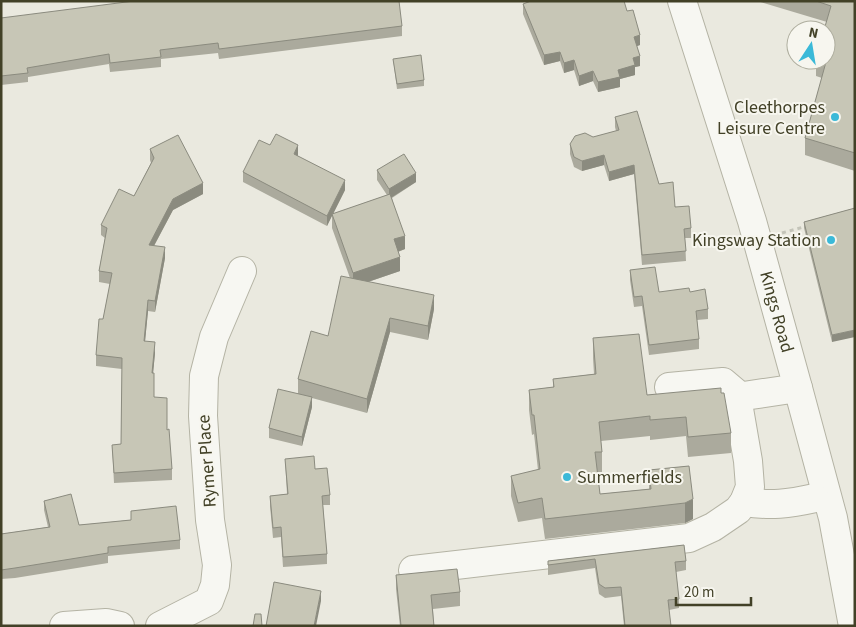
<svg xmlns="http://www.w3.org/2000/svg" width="856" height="627" viewBox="0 0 856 627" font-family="'Source Sans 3',sans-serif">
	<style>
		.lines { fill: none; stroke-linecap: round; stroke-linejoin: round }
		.minor-casing { stroke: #b4b3a4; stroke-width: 30 }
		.path { stroke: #c4c4b9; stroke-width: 3; stroke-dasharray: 4 4; stroke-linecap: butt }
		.minor { stroke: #f7f7f2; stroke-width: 28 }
		.wall { fill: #abaa9d }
		.shaded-wall { fill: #8b8b7f }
		.building { fill: #c7c6b6; stroke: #8b8b7f }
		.poi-dot { fill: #3bb9d8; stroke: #f7f6ef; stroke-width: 2 }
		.labels { text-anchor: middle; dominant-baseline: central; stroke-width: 4; stroke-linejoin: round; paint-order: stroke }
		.poi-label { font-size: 18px; fill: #424127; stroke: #f7f6ef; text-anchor: end }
		.street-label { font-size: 18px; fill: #424127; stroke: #f7f6ef }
	</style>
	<rect width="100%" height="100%" fill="#eae9df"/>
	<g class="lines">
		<!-- minor casing -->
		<g class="minor-casing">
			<g id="minor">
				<path id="s1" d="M682,1L752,221L798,388L833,518L853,626"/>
				<path d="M737,397L798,388"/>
				<path d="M744,502C771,506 788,504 815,498"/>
				<path d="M413,570L689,538L713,527L738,510L744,502L750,487L748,461L737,397L736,393L723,382L669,387"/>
				<path d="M64,626L106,623L120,626"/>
				<path d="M160,626L209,601L215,585L217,565L210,520L203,416L204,376L214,337L242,271"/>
			</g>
		</g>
		<!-- path -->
		<path class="path" d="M782,233L807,226"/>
		<!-- minor -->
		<use href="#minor" class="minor"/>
	</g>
	<!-- wall -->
	<path class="wall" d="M757,1H855V171L805,155V138L822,78L816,76V60H826L827,22Z
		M523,4L627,11L640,45L637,46L640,66L635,67V75L620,79V87L598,92L593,81L579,86L574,70L564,73L560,61L544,65L523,14Z
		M1,18L402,26V36L219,59L218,53L161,59V67L110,72L109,64L28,77V82L1,85Z
		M393,59L424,80V86L397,89Z
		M615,117L659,184L691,228V238H685L686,261L642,265L634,174L609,181L604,165L582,171L574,167L570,154V144L616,131L615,127Z
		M270,145L298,155V156L345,190L333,214L387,195L377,180V170L416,182L392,198L405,249L398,252L400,271L368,282L434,309L428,340L390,332L367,413L312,398V407L302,446L269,438V428L298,393V379L328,336L350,278L332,228V215L327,226L243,182V172Z
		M150,149L203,194L173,210L154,246L165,258L155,312L148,311L145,341L155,353L153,373L154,397L167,430L172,469V480L114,483L112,445L121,444L122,369L96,366V355L110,284L99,282V271L105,238L101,235V225L134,196L151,163L150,160Z
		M855,208L832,342L804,228V222Z
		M630,270L659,292H690L708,309V319L697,320L699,339V349L649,355L642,306L634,307L630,280Z
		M593,338L647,395L721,393L731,433V453L688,457L686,436L650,440V436L601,441L602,452V472H597L600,494L649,489V470L689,466L693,519L685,523L545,539L542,518L518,522L511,496V476L538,470L534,434L532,435L529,410V390L553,387V379L594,374L593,358Z
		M285,459L315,469L330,495V505H323L327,554V564L283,567L281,537L273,538L270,506V496L287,494Z
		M44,501L79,525L131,520V511L180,540V549L108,556V563L15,578L1,579V534L48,527L44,510Z
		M684,545L686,561V570L676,572L679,599V608L669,610L671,626H624L621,596L605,598L599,594L595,568L548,575V561Z
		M396,575L460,592V606L433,609L434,626H400L396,589Z"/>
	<!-- shaded-wall -->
	<path class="shaded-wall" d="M640,35V45L634,47V37Z
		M560,52V61L544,65V55Z
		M640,56V66L635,67V75L620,79V87L598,92V82L618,70L633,58Z
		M574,60V70L564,73V63Z
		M593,71V81L579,86V76Z
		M298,145V155L294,164V154Z
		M604,155V165L582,171V161Z
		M634,165V174L609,181V172Z
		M416,173V182L389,199V189Z
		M345,180V190L327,226V216Z
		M203,183V194L173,210L149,255V245L173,199Z
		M405,236V249L394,253V239Z
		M165,247V258L155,312V301Z
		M400,257V271L353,287V273Z
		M434,295V309L428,340V326Z
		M148,300V311L144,352V341Z
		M390,318V332L367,413V399Z
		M855,330V337L832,342V335Z
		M155,342V353L152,384V373Z
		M312,397V407L302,446V437Z
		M693,499V519L685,523V503Z
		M321,591V601L316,626H314Z"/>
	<!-- building -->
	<path class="building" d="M134,1H399L402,26L219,49L218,43L160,50L161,57L110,63L109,54L27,68L28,73L1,76V18Z
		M531,1H624L627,11L633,10L640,35L634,37L640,56L633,58L635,65L618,70L620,77L598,82L593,71L579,76L574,60L564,63L560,52L544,55L523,4Z
		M816,1H855V153L805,138L826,62L820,60H826V30H824L831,6Z
		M421,55L424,80L397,84L393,59Z
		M637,111L659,184L673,182L675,207L689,206L691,228L684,229L686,251L642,255L634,165L609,172L604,155L582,161L574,157L570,144L575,136L585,133L593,137L619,130L615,117Z
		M276,134L298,145L294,154L345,180L327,216L243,172L259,140L270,145Z
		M178,135L203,183L173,199L149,245L165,247L155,301L148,300L144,341L155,342L152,373H154V397L167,398V430L169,429L172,469L114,473L112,445L121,444L122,358L96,355L99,319H103L112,273L99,271L107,228L101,225L119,189L134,196L154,158L150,149Z
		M404,154L416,173L389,189L377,170Z
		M390,194L405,236L394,239L400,257L353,273L332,214Z
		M855,208V330L832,335L804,222Z
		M655,267L659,292L689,288L690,292L705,289L708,309L696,311L699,339L649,345L642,296L634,297L630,270Z
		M341,276L434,295L428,326L390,318L367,399L298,379L311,331L328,336Z
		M639,334L647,395L721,388V393H724L731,433L688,437L686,417L650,420V416L599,422L602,452H595L600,494L651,489L649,470L689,466L693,499L685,503L545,519L542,498L518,503L511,476L540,469L534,415H532L529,390L554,387L553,379L596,374L593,338Z
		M278,389L312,397L302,437L269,428Z
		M314,456L315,469L327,468L330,495L322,496L327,554L283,557L281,527L273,528L270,496L288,494L285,459Z
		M71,494L79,525L131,520V511L176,506L180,540L108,547V553L15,568L1,570V534L50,527L44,501Z
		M684,545L686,561L675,562L679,599L668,600L671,626H625L621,587L605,588L599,584L595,559L548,565V561Z
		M457,569L460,592L431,595L434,626H401L396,575Z
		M274,582L321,591L314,626H266Z
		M255,614H261L262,626H253Z"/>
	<!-- markers -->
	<g class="poi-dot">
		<circle cx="835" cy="117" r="5"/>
		<circle cx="831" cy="240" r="5"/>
		<circle cx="567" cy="477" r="5"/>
	</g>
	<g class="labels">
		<!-- poi labels -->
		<g class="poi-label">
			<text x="825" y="107">Cleethorpes<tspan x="825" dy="21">Leisure Centre</tspan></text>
			<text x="821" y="240">Kingsway Station</text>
			<text x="577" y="477" text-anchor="start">Summerfields</text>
		</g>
		<!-- street labels -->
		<g class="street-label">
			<text stroke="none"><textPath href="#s1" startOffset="325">Kings Road</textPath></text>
			<text transform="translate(207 461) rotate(-94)">Rymer Place</text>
		</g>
	</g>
	<!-- border -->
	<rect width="856" height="627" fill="none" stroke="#424127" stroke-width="5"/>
	<!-- north arrow -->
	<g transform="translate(811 45) rotate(12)"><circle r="24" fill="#f7f6ef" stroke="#afae9f"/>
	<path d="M0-4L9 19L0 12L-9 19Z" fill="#3bb9d8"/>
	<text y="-8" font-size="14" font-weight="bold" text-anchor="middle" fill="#424127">N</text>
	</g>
	<!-- scale -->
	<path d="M676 597v8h75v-8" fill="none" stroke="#424127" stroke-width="2.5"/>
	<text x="684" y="597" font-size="15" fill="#424127" stroke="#f7f6ef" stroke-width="4" paint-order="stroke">20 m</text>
</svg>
